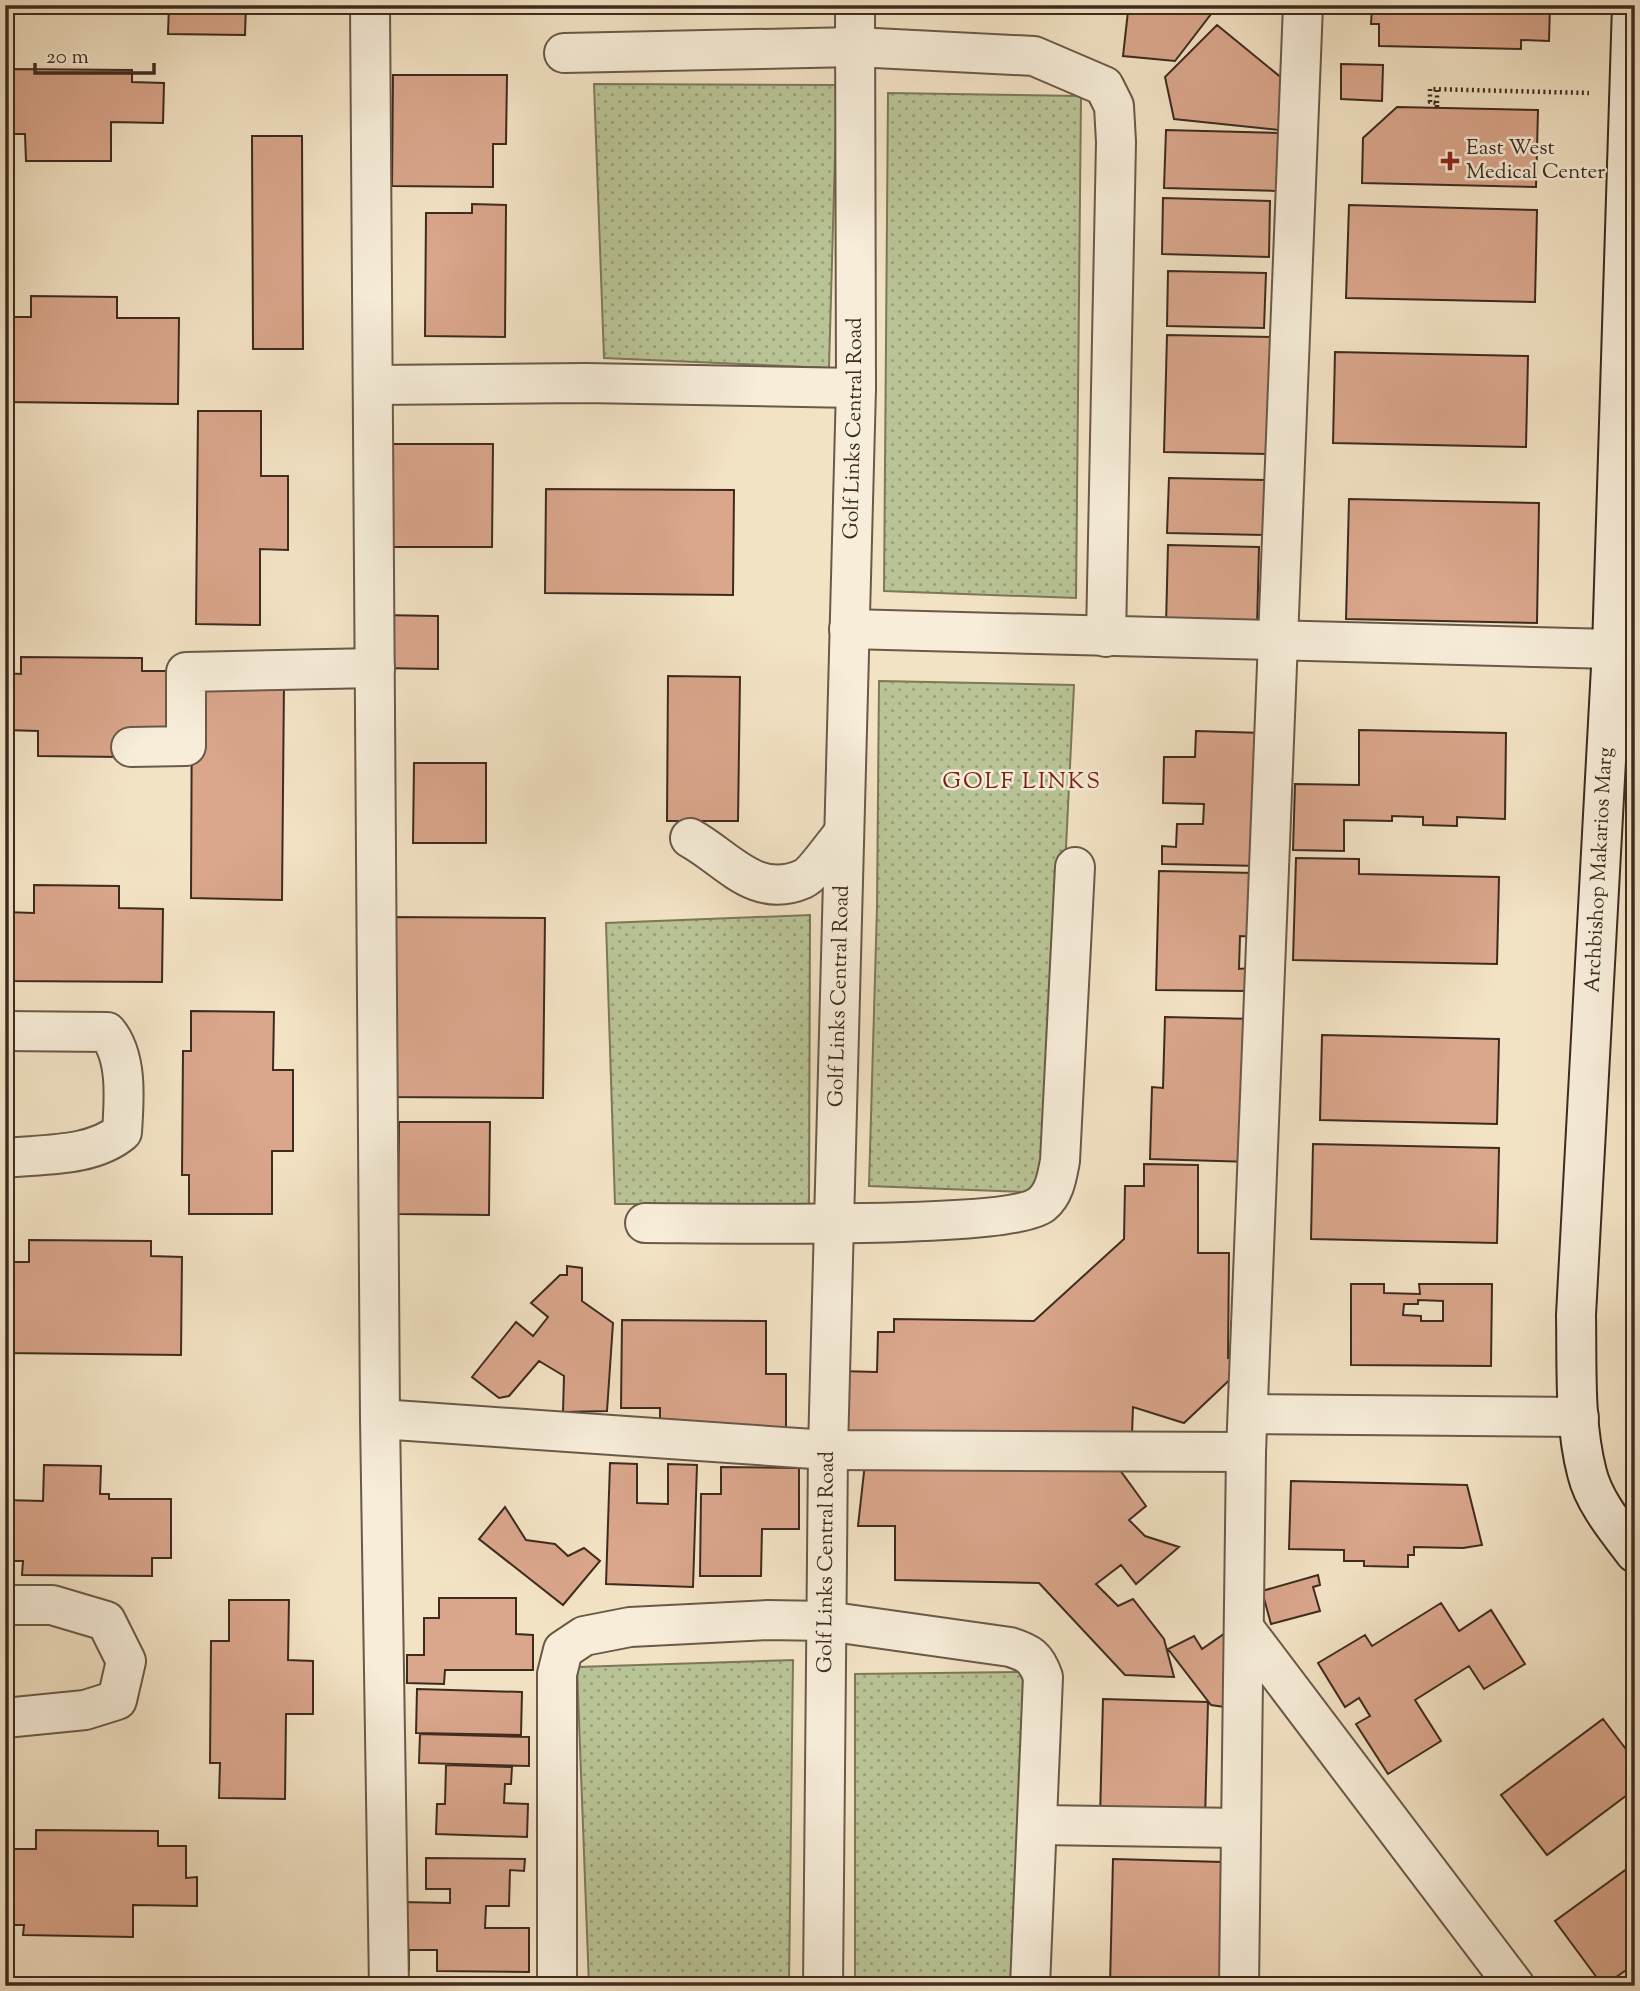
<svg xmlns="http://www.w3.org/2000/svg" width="1640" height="1991" viewBox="0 0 1640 1991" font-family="'Sorts Mill Goudy',serif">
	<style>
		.green { fill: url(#green-dots); stroke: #7c785a; stroke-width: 2 }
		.building { fill: #daa68c; stroke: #3e2b1f; stroke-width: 2; fill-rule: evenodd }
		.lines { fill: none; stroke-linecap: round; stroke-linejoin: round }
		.street-casing { stroke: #6b5948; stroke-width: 42 }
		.secondary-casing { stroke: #3e2b1f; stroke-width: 42 }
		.path { stroke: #3e2b1f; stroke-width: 4.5; stroke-dasharray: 2 3.5; stroke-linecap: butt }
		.street { stroke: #f7edd9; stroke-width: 38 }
		.secondary { stroke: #f7edd9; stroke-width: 38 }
		.poi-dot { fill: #8f2418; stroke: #f7edd9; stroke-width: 2.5 }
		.labels { text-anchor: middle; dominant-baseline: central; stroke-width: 5; stroke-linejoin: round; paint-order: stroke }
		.poi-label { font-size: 21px; fill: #3e2b1f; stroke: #f7edd9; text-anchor: start }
		.street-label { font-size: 21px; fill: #3e2b1f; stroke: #f7edd9 }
		.neighbourhood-label { font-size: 23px; letter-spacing: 2px; fill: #7a1f14; stroke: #f7edd9 }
	</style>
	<defs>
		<pattern id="green-dots" width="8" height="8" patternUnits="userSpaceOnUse" patternTransform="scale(1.75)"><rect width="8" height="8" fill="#b9c496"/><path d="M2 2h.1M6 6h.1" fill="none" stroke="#989f7a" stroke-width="1.8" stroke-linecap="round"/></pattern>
	</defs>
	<rect width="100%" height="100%" fill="#f3e3c5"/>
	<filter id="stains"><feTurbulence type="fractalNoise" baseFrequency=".00286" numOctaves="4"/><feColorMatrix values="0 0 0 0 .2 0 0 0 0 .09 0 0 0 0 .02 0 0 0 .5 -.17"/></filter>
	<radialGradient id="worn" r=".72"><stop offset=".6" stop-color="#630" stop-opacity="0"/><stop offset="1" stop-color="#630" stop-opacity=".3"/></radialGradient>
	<!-- green -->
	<path class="green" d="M594,84L837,85L829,368L604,358Z
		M888,93L1081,96L1076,598L884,591Z
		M879,681L1074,685L1049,1193L869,1186L877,907Z
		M810,915L809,1204H615L606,923Z
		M793,1660L789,1986H589L577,1667Z
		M1023,1672L1019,1986H855V1674Z"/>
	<!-- building -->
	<path class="building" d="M169,5H246L245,35L168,34Z
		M301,5H355V10L301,9Z
		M424,5H521V11L424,10Z
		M1078,5H1218L1175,61L1123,56L1128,11Z
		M1550,5L1549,41L1521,40V49L1379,46V24H1371L1372,7L1345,6Z
		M1217,25L1294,88L1288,131L1174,119L1165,77Z
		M1341,64L1383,65L1382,101L1341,99Z
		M10,69L132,70V82L164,83L163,123L111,122V161H26L25,134H5V87H10Z
		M393,75H507L506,144H493V187L392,186Z
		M1397,107L1538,110L1536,187L1362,183L1363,138Z
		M1166,130L1279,133L1277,191L1164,188Z
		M252,136H302L303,349H253Z
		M1163,198L1270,201L1269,257L1162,254Z
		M472,204L506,205L505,337L425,336L426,213H472Z
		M1349,205L1537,210L1535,302L1346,298Z
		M1168,271L1266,273L1264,328L1167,326Z
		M31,296L117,297V318H179L178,404L5,402V317H31Z
		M1167,335L1271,337L1268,454L1164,452Z
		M1335,352L1528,356L1526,447L1333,443Z
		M198,411H261V476H288V550L260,549V625L196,624Z
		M391,444H493L492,547H391Z
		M1169,478L1265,480L1264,535L1167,533Z
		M546,489L734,490L733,595L545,593Z
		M1349,499L1539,503L1537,623L1346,619Z
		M1168,545L1259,547L1257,627L1166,625Z
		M380,615L438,616V669L379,668Z
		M21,657L142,658V671H181V732L123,757L38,756V731L5,730V673L21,674Z
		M668,676L740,677L738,821H667Z
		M192,680L284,681L282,900L191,898Z
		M1359,730L1506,733L1505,819L1457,817V826L1423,825V817L1392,816V821L1344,820V851L1293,850L1295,784L1359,785Z
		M1196,731L1264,733L1261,866L1162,864V846L1176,847L1177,824H1203L1204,804L1163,803L1164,757H1195Z
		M414,763H486V843H413Z
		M1296,858L1359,859V874L1499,877L1497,964L1293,960Z
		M1159,871L1256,873L1261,937L1240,936L1239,969L1248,968L1247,991L1156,990Z
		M34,885L119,886V908L163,909L162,982L5,981V912L34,913Z
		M388,917L545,918L543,1098L387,1097Z
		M191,1011L274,1012L273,1070H293V1151H272V1214H189V1175H182L183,1051H191Z
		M1165,1017L1255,1019L1252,1162L1150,1159L1152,1087L1163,1088Z
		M1322,1035L1499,1039L1497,1124L1320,1120Z
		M399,1122H490L489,1215L398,1214Z
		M1313,1144L1499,1148L1497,1243L1311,1239Z
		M1144,1164L1198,1165V1253H1229L1228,1358H1240V1370L1184,1423L1133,1407L1132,1435L838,1431L839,1371L877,1372L878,1332H894V1319L1034,1321L1124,1239L1125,1186H1144Z
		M29,1240L151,1241V1256L182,1257L181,1355L5,1353V1262H29Z
		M567,1266L582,1268V1301L613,1323L607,1411L563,1412L564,1376L539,1361L509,1396L499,1398L472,1377L516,1322L533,1336L548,1317L531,1303L560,1275H567Z
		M1351,1284H1384V1293L1420,1294L1419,1284H1492L1491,1366L1351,1365ZM1418,1300L1443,1301V1321H1421V1316L1403,1315L1404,1304H1418Z
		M622,1320L766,1321V1374H786V1432L660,1431V1408H621Z
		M610,1463L637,1464V1503L668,1504V1464L697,1465L693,1587L606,1584Z
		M865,1463L1117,1466L1146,1506L1129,1520L1145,1536L1179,1547L1136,1584L1121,1565L1096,1584L1118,1606L1133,1599L1164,1639L1174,1677L1125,1675L1039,1583L895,1580V1526H858Z
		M44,1465L101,1466L100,1494H109V1499H171V1558H152V1576L22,1575L23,1561H5V1500L43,1501Z
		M721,1467L799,1468V1529H762L761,1576H700L701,1494H721Z
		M1291,1481L1467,1485L1482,1545L1463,1548L1414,1547V1555H1408V1567L1364,1566V1561H1344V1550L1289,1549Z
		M505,1507L526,1540L555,1544L568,1556L584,1548L600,1561L563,1605L479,1539Z
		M1318,1575L1320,1585L1313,1587L1320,1611L1271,1624L1262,1591Z
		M439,1598H516V1634L533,1635V1670H445L444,1684L407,1683V1655H424V1618H439Z
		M229,1600H289L288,1660L313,1661V1714H286L285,1799L219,1798L220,1763H210L211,1641H229Z
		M1441,1603L1459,1631L1491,1610L1525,1664L1484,1689L1469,1666L1415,1700L1441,1741L1388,1774L1356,1724L1370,1716L1359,1698L1345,1707L1318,1663L1365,1635L1372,1646Z
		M1231,1629L1232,1708L1211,1705L1168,1649L1194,1636L1202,1649Z
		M417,1689L522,1692L521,1735L416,1733Z
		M1103,1699L1208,1702L1205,1821L1100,1818Z
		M1603,1719L1635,1761V1789L1547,1855L1501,1795Z
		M420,1734L529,1737V1766L419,1763Z
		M446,1765L512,1767L511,1784H505L504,1803L528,1804L527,1837L436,1834L437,1804H445Z
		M36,1830L158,1831V1846H186V1878L197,1877V1906L133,1905V1937L23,1935L24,1925H5V1849H36Z
		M426,1858L525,1859L524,1871L510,1870L509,1906H486L485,1928H529V1972L437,1971V1950H409V1970H402V1902L450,1903V1889H426Z
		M1113,1859L1223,1862L1220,1986H1110Z
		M1635,1863V1964L1603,1986L1555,1921Z"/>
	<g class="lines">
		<!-- street casing -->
		<g class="street-casing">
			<g id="street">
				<path d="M370,5L380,1419L389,1986"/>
				<path d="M564,53L855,47L1034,56L1104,86L1114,106L1116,142L1106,637"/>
				<path d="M373,385L585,383L856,388"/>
				<path d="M849,629L1612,649"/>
				<path d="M131,747L186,746V672L375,668"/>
				<path d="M690,838C727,858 755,900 803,879C814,874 834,844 843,834"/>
				<path d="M5,1031L107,1032C128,1057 124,1101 122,1132C92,1157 44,1154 5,1158"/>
				<path d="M645,1223C703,1223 1011,1230 1042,1204C1055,1193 1057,1176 1060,1161L1075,867"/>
				<path d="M1248,1414L1579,1417"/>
				<path d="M380,1419L828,1450L1246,1452"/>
				<path d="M5,1605H52L106,1621L126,1661L117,1700L85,1710L5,1718"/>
				<path d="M1244,1628L1515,1986"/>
				<path d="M1038,1825L1241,1828"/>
				<path d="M557,1986V1674L563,1650L584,1636L630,1627L768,1620L826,1621L1010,1647C1029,1653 1036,1657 1043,1677L1030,1986"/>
				<path id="s1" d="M823,1986L828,1450L856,388L855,5"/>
				<path d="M1239,1986L1246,1452L1303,5"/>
			</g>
		</g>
		<!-- secondary casing -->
		<g class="secondary-casing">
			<path id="secondary" d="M1632,5L1612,649L1576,1315C1577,1367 1574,1423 1587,1473C1594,1502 1617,1529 1635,1553"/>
		</g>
		<!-- path -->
		<path class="path" d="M1437,103V89
			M1437,107V103L1430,102V89L1589,93"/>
		<!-- street -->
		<use href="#street" class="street"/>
		<!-- secondary -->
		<use href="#secondary" class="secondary"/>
	</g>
	<!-- markers -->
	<path class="poi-dot" d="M1446.5 150.5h7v7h7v7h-7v7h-7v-7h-7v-7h7z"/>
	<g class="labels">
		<!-- poi labels -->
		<g class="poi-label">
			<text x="1466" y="149">East West<tspan x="1466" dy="24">Medical Center</tspan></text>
		</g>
		<!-- street labels -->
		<g class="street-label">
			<text stroke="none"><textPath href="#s1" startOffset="1558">Golf Links Central Road</textPath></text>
			<text transform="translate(1600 870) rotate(-87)">Archbishop Makarios Marg</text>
			<text stroke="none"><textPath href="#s1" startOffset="990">Golf Links Central Road</textPath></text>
			<text stroke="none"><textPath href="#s1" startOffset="424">Golf Links Central Road</textPath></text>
		</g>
		<!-- neighbourhood labels -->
		<g class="neighbourhood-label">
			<text x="1022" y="782">GOLF LINKS</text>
		</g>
	</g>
	<!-- margin -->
	<rect width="1640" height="1991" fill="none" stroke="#f3e3c5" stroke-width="28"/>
	<rect x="7" y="7" width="1626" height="1977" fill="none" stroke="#3e2b1f" stroke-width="3.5"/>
	<rect x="14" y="14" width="1612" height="1963" fill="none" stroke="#3e2b1f" stroke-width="2"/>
	<!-- scale -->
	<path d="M35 63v10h119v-10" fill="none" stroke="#3e2b1f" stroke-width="3.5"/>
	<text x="46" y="63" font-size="21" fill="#3e2b1f" stroke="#f7edd9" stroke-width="5" paint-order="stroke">20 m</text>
	<rect width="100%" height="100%" filter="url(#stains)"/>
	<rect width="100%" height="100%" fill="url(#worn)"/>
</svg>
